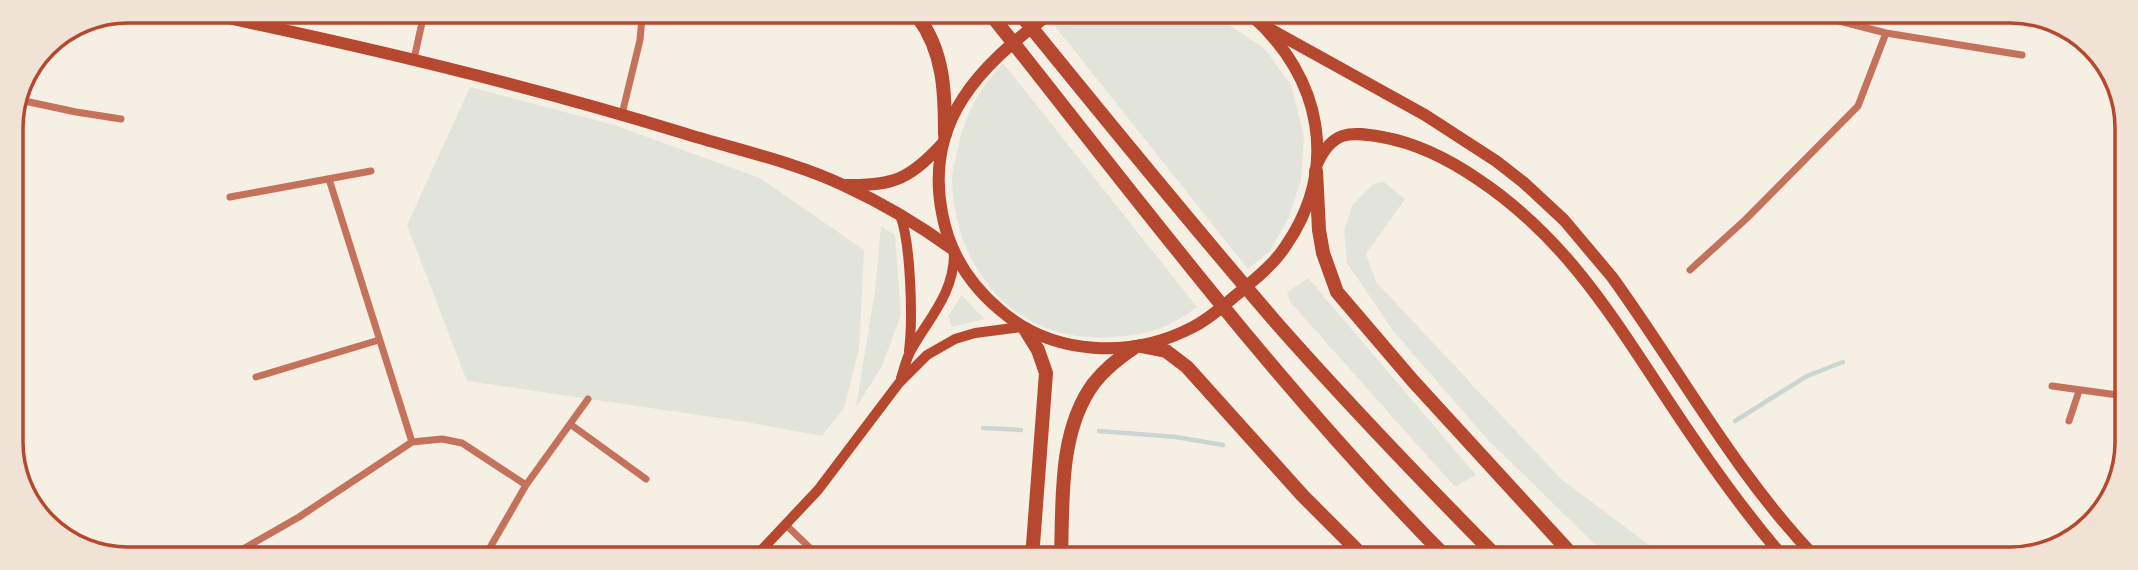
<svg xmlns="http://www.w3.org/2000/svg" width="2138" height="570" viewBox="0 0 2138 570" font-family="'Golos Text',sans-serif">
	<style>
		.green { fill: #e2e4dc }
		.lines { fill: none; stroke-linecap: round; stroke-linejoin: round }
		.stream { stroke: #c9d6d2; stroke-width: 4.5 }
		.minor { stroke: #c5725c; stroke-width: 7 }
		.secondary { stroke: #b5482f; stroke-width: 10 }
		.primary { stroke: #b5482f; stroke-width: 12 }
		.trunk { stroke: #b5482f; stroke-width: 12 }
		.motorway { stroke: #b5482f; stroke-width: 14 }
		.rim { fill: none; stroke: #b5482f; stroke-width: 3.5 }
	</style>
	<rect width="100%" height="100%" fill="#f6efe4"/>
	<!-- green -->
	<path class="green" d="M1071,16H1216L1265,49L1291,85L1304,137L1301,180L1288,219L1270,251L1248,269L1054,25Z
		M1003,63L1197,307C1167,329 1150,334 1113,337C1019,345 956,273 952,183C951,175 954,165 956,157C963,119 977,91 1003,63Z
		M470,87L614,125L760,178L864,250L859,349L844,408L822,436L746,422L467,381L407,225Z
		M1384,182L1405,199L1366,254L1376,282L1561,479L1668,559H1610L1488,440L1394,332L1347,263L1344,230L1353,204L1373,184Z
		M881,226L895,235L901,315L881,368L856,407L875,291Z
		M1308,278L1476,475L1455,487L1290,302L1287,292Z
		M962,295L984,319L952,327L948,316Z"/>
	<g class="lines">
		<!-- stream -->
		<path class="stream" d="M1735,421L1807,376L1843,362
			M983,428L1021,430
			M1099,431L1176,437L1223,445"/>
		<!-- minor -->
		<path class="minor" d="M1812,14L1886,33L2022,55
			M414,59L423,18
			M20,100L76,112L121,119
			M622,114L640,40L642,17
			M11,145L20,100
			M329,179L412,442
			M230,197L371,171
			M1690,270L1746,219L1858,106L1886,33
			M256,377L379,340
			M2052,386L2125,396
			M2069,421L2079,391
			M570,424L646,479
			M786,525L810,548L814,558
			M490,548L506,558
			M229,557L299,517L412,442L442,439L462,443L526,485
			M484,558L526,485L588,399"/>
		<!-- secondary -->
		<path class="secondary" d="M900,215C911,243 913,320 909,351
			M901,378C904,369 906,360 910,352C928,319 954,294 954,254
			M754,558L818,490L899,383L927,355L955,339L975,333L1021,327"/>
		<!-- primary -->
		<path class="primary" d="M232,19C384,51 534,87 683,133C734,149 795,162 843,185C882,203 918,224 952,249
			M1266,27L1425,115L1496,161L1523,182L1564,220L1612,277C1680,371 1736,475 1817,559
			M1317,164C1332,131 1349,131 1382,137C1416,143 1450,160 1479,180C1567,239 1614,319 1671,405C1706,458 1743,511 1785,559
			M846,185C896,186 910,178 943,143"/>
		<!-- trunk -->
		<path class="trunk" d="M1047,16C980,66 924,121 942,213C949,252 969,284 1000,310C1053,356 1132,359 1193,327C1211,318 1225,304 1240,292C1256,278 1273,265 1285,247C1340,168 1322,77 1251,15"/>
		<!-- motorway -->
		<path class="motorway" d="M992,16C1139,201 1281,391 1448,559
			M1022,16C1107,121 1192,225 1280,327C1350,406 1424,483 1499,559
			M918,17C944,52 945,92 945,134
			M1316,171L1319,230L1323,253L1337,292L1413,381L1576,559
			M1025,329L1038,350L1046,373L1032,558
			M1141,346L1166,351L1187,367L1303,496L1366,559
			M1061,558C1063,502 1058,431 1094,383C1105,369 1120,357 1135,347"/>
	</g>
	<!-- crop -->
	<path d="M0 0H2138V570H0ZM128 23H2010A105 105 0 0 1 2115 128V442A105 105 0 0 1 2010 547H128A105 105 0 0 1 23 442V128A105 105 0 0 1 128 23Z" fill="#f1e2d6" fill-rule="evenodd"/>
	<path class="rim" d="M128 23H2010A105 105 0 0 1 2115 128V442A105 105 0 0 1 2010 547H128A105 105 0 0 1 23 442V128A105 105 0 0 1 128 23Z"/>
</svg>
